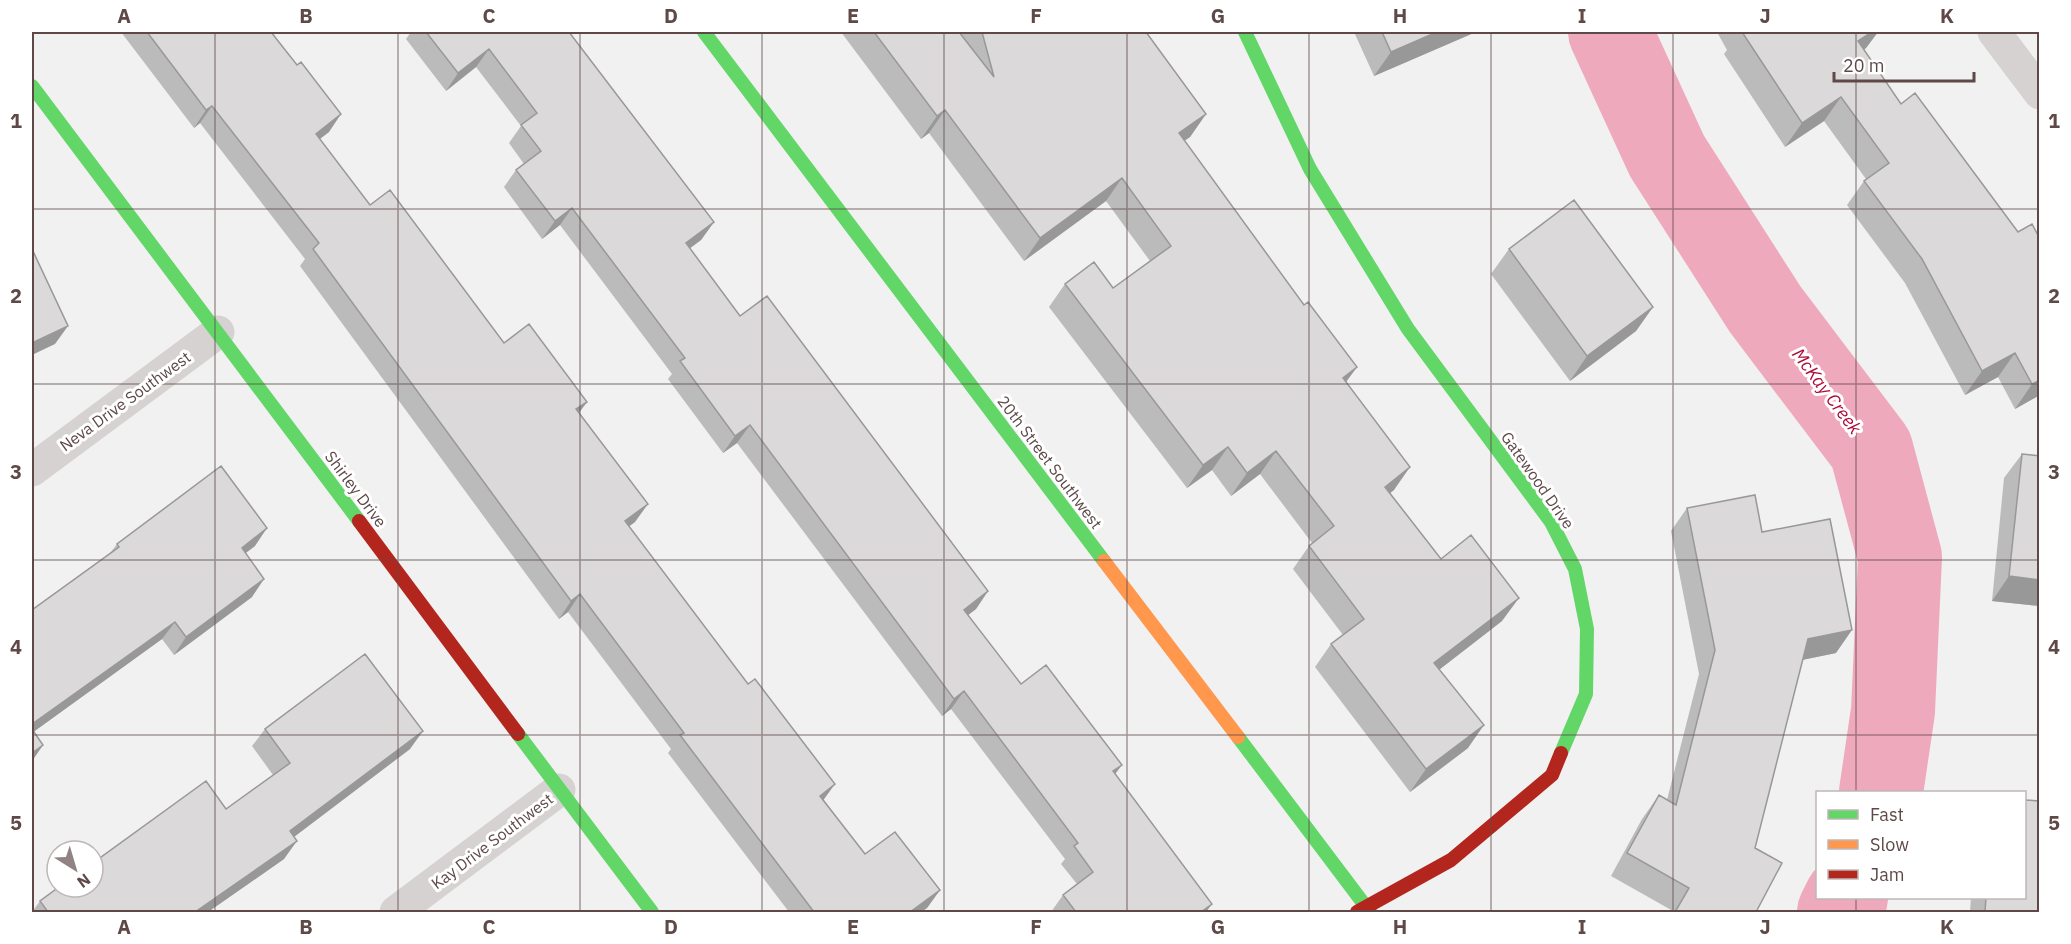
<svg xmlns="http://www.w3.org/2000/svg" width="2071" height="944" viewBox="0 0 2071 944" font-family="'IBM Plex Sans',sans-serif">
	<style>
		.lines { fill: none; stroke-linecap: round; stroke-linejoin: round }
		.river { stroke: #eeaabc; stroke-width: 84 }
		.street { stroke: #d7d2d2; stroke-width: 33 }
		.fast { stroke: #63d668; stroke-width: 14 }
		.slow { stroke: #ff974d; stroke-width: 14 }
		.jam { stroke: #b3261e; stroke-width: 14 }
		.wall { fill: #bcbbbb }
		.shaded-wall { fill: #999898 }
		.building { fill: #dbd9d9; stroke: #999898; stroke-width: 1.5 }
		.grid { fill: none; stroke: #5e4848; stroke-width: 1.5; stroke-opacity: 0.55 }
		.labels { text-anchor: middle; dominant-baseline: central; stroke-width: 6; stroke-linejoin: round; paint-order: stroke }
		.street-label { font-size: 16px; fill: #5e4848; stroke: #fff }
		.water-label { font-size: 18px; font-style: italic; fill: #ad0c35; stroke: #fff }
		.neatline { fill: none; stroke: #5e4848; stroke-width: 2 }
		.grid-label { font-size: 20px; text-anchor: middle; font-weight: bold; fill: #5e4848 }
	</style>
	<rect width="100%" height="100%" fill="#f1f1f1"/>
	<g class="lines">
		<!-- river -->
		<path class="river" d="M1610,32L1667,156L1765,309L1871,449L1900,557L1893,711L1881,792
			M1839,912L1846,898"/>
		<!-- street -->
		<path class="street" d="M1994,32L2040,93
			M32,470L218,332
			M396,912L559,790"/>
		<!-- fast -->
		<path class="fast" d="M704,32L1104,561
			M1245,32L1310,169L1408,329L1551,522L1575,569L1587,629L1586,694L1561,753
			M32,86L359,521
			M518,734L652,912
			M1238,737L1370,912"/>
		<!-- slow -->
		<path class="slow" d="M1104,561L1238,737"/>
		<!-- jam -->
		<path class="jam" d="M359,521L518,734
			M1357,912L1451,860L1552,775L1561,753"/>
	</g>
	<!-- wall -->
	<path class="wall" d="M121,32H271L329,132L319,139L370,205L504,343L587,402L579,413L635,522L629,526L823,801L865,854L940,890L927,908L921,912H789L668,753L671,749L568,612L559,619L300,266L305,259L200,123L194,128Z
		M411,32H569L714,222L701,240L690,248L740,316L988,591L976,609L968,615L1021,684L1115,774L1206,912H1051L1063,895L1077,884L1061,864L1065,859L951,709L942,716L737,443L723,453L668,379L672,374L560,225L542,239L504,187L516,170L524,164L509,143L521,126L476,67L446,91L406,39Z
		M841,32H959L961,34L960,32H1146L1206,114L1190,137L1184,141L1304,305L1357,367L1346,382L1394,490L1390,493L1441,559L1502,621L1439,670L1468,748L1410,792L1315,667L1331,644L1343,635L1293,569L1309,546L1312,543L1260,474L1231,496L1212,470L1187,488L1049,307L1065,284L1113,288L1150,261L1106,201L1024,261L929,133L921,139Z
		M1354,32H1476L1374,76Z
		M1717,32H1878L1866,48L1864,50L1901,104L2018,232L2040,239V395L2015,409L1998,377L1965,395L1905,283L1847,205L1864,181L1866,179L1824,121L1785,147L1724,54L1727,50Z
		M1509,249L1653,307L1636,331L1570,381L1491,274Z
		M2022,454L2040,456V606L1992,601L2004,478Z
		M1687,508L1762,532L1836,653L1802,660L1755,848L1756,912H1672L1673,911L1611,876L1642,819L1659,795L1667,800L1699,674L1671,531Z
		M117,544L255,546L246,553L252,597L174,655L162,639L33,732L43,745L32,761V610L111,552Z
		M265,729L410,749L294,837L284,859L208,912H32L40,901L226,809L273,775L252,746Z
		M1971,897H2025L2040,912H1970Z"/>
	<!-- shaded-wall -->
	<path class="shaded-wall" d="M1437,32H1476L1374,76L1391,52Z
		M1872,32H1878L1866,48L1841,65L1858,41Z
		M489,49L476,67L446,91L458,73Z
		M1841,97L1824,121L1785,147L1802,123Z
		M212,106L200,123L194,128L206,110Z
		M945,110L929,133L921,139L937,116Z
		M341,114L329,132L303,152L316,134Z
		M1206,114L1190,137L1162,156L1179,133Z
		M1122,178L1106,201L1024,261L1040,238Z
		M572,208L560,225L542,239L555,221Z
		M714,222L701,240L673,261L686,243Z
		M1653,307L1636,331L1570,381L1587,356Z
		M68,326L55,344L32,355V343Z
		M2015,353L1998,377L1965,395L1982,371Z
		M1357,367L1340,390L1343,378Z
		M2040,380V395L2015,409L2032,384Z
		M587,402L574,419L576,409Z
		M750,425L737,443L723,453L735,436Z
		M1228,447L1212,470L1187,488L1203,465Z
		M1276,451L1260,474L1231,496L1247,473Z
		M1410,467L1394,490L1368,510L1385,487Z
		M648,504L635,522L613,538L625,521Z
		M267,528L255,546L229,565L242,548Z
		M2009,576L2040,580V606L1992,601Z
		M264,579L252,597L174,655L186,637Z
		M988,591L976,609L951,628L964,610Z
		M580,594L568,612L559,619L571,601Z
		M1519,598L1502,621L1418,686L1434,663Z
		M175,622L162,639L32,733V724Z
		M1852,630L1836,653L1792,662L1808,639Z
		M964,691L951,709L942,716L954,699Z
		M1484,725L1468,748L1410,792L1426,769Z
		M423,731L410,749L278,849L290,831Z
		M43,745L32,761V753Z
		M1122,765L1109,782L1113,771Z
		M835,784L822,802L820,796Z
		M297,841L284,859L208,912H195Z
		M940,890L927,908L921,912H910Z
		M1212,904L1206,912H1201Z"/>
	<!-- building -->
	<path class="building" d="M147,32H271L297,65L301,62L341,114L316,134L370,205L390,190L504,343L529,324L587,402L576,409L648,504L625,521L748,684L755,679L835,784L820,796L865,854L895,832L940,890L910,912H814L680,735L684,733L580,594L571,601L313,249L319,243L212,106L206,110Z
		M426,32H569L714,222L686,243L740,316L767,296L988,591L964,610L1021,684L1046,665L1122,765L1113,771L1212,904L1201,912H1076L1063,895L1093,872L1074,846L1078,843L964,691L954,699L750,425L735,436L680,361L685,358L572,208L555,221L516,170L541,151L521,125L537,113L489,49L458,73Z
		M874,32H959L994,77L982,32H1146L1206,114L1179,133L1304,305L1308,302L1357,367L1343,378L1410,467L1385,487L1441,559L1471,535L1519,598L1434,663L1484,725L1426,769L1331,644L1364,619L1309,546L1334,526L1276,451L1247,473L1228,447L1203,465L1065,284L1094,262L1113,288L1171,246L1122,178L1040,238L945,110L937,116Z
		M1382,32H1437L1391,52Z
		M1742,32H1872L1858,41L1901,104L1915,93L2018,232L2032,224L2040,239V380L2032,384L2015,353L1982,371L1922,259L1864,181L1889,163L1841,97L1802,123Z
		M1574,200L1653,307L1587,356L1509,249Z
		M32,249L68,326L32,343Z
		M2022,454L2040,456V580L2009,576Z
		M221,466L267,528L242,548L264,579L186,637L175,622L32,724V610L119,547L117,544Z
		M1755,495L1762,532L1830,519L1852,630L1808,639L1755,848L1782,863L1756,912H1675L1689,888L1627,853L1659,795L1676,805L1715,650L1687,508Z
		M365,654L423,731L290,831L297,841L195,912H48L40,901L59,887H93V863L206,781L226,809L290,763L265,729Z
		M32,729L43,745L32,753Z
		M2025,800L2040,801V912H1985L1986,897H2025Z"/>
	<!-- grid -->
	<path class="grid" d="M215,32V912M398,32V912M580,32V912M762,32V912M944,32V912M1127,32V912M1309,32V912M1491,32V912M1673,32V912M1856,32V792M32,209H2040M32,384H2040M32,560H2040M32,735H2040M1856,898V912"/>
	<g class="labels">
		<!-- street labels -->
		<g class="street-label">
			<text transform="translate(125 401) rotate(-36)">Neva Drive Southwest</text>
			<text transform="translate(1050 462) rotate(53)">20th Street Southwest</text>
			<text transform="translate(1538 480) rotate(55)">Gatewood Drive</text>
			<text transform="translate(356 489) rotate(53)">Shirley Drive</text>
			<text transform="translate(492 841) rotate(-37)">Kay Drive Southwest</text>
		</g>
		<!-- water labels -->
		<g class="water-label">
			<text transform="translate(1827 391) rotate(53)">McKay Creek</text>
		</g>
	</g>
	<!-- border -->
	<rect width="2071" height="944" fill="none" stroke="#ffffff" stroke-width="66"/>
	<!-- legend -->
	<rect x="1816" y="791" width="210" height="108" fill="#ffffff" stroke="#bfb6b6" stroke-width="1.5"/>
	<rect x="1828" y="810" width="30" height="9" fill="#63d668" stroke="#bfb6b6" stroke-width="1.5"/>
	<text x="1870" y="821" font-size="18" fill="#5e4848">Fast</text>
	<rect x="1828" y="840" width="30" height="9" fill="#ff974d" stroke="#bfb6b6" stroke-width="1.5"/>
	<text x="1870" y="851" font-size="18" fill="#5e4848">Slow</text>
	<rect x="1828" y="870" width="30" height="9" fill="#b3261e" stroke="#bfb6b6" stroke-width="1.5"/>
	<text x="1870" y="881" font-size="18" fill="#5e4848">Jam</text>
	<!-- north arrow -->
	<g transform="translate(75 869) rotate(143)"><circle r="28" fill="#ffffff" stroke="#bfb6b6" stroke-width="1.5"/>
	<path d="M0-4.5L10 22L0 15L-10 22Z" fill="#918383"/>
	<text y="-9" font-size="16" font-weight="bold" text-anchor="middle" fill="#5e4848">N</text>
	</g>
	<!-- scale -->
	<path d="M1834 72v9h140v-9" fill="none" stroke="#5e4848" stroke-width="3"/>
	<text x="1843" y="72" font-size="18" fill="#5e4848" stroke="#ffffff" stroke-width="4.5" paint-order="stroke">20 m</text>
	<rect x="33" y="33" width="2005" height="878" class="neatline"/>
	<g class="grid-label">
		<text x="124" y="23">A</text>
		<text x="306" y="23">B</text>
		<text x="489" y="23">C</text>
		<text x="671" y="23">D</text>
		<text x="853" y="23">E</text>
		<text x="1036" y="23">F</text>
		<text x="1218" y="23">G</text>
		<text x="1400" y="23">H</text>
		<text x="1582" y="23">I</text>
		<text x="1765" y="23">J</text>
		<text x="1947" y="23">K</text>
		<text x="16" y="128">1</text>
		<text x="2054" y="128">1</text>
		<text x="16" y="303">2</text>
		<text x="2054" y="303">2</text>
		<text x="16" y="479">3</text>
		<text x="2054" y="479">3</text>
		<text x="16" y="654">4</text>
		<text x="2054" y="654">4</text>
		<text x="16" y="830">5</text>
		<text x="2054" y="830">5</text>
		<text x="124" y="934">A</text>
		<text x="306" y="934">B</text>
		<text x="489" y="934">C</text>
		<text x="671" y="934">D</text>
		<text x="853" y="934">E</text>
		<text x="1036" y="934">F</text>
		<text x="1218" y="934">G</text>
		<text x="1400" y="934">H</text>
		<text x="1582" y="934">I</text>
		<text x="1765" y="934">J</text>
		<text x="1947" y="934">K</text>
	</g>
</svg>
